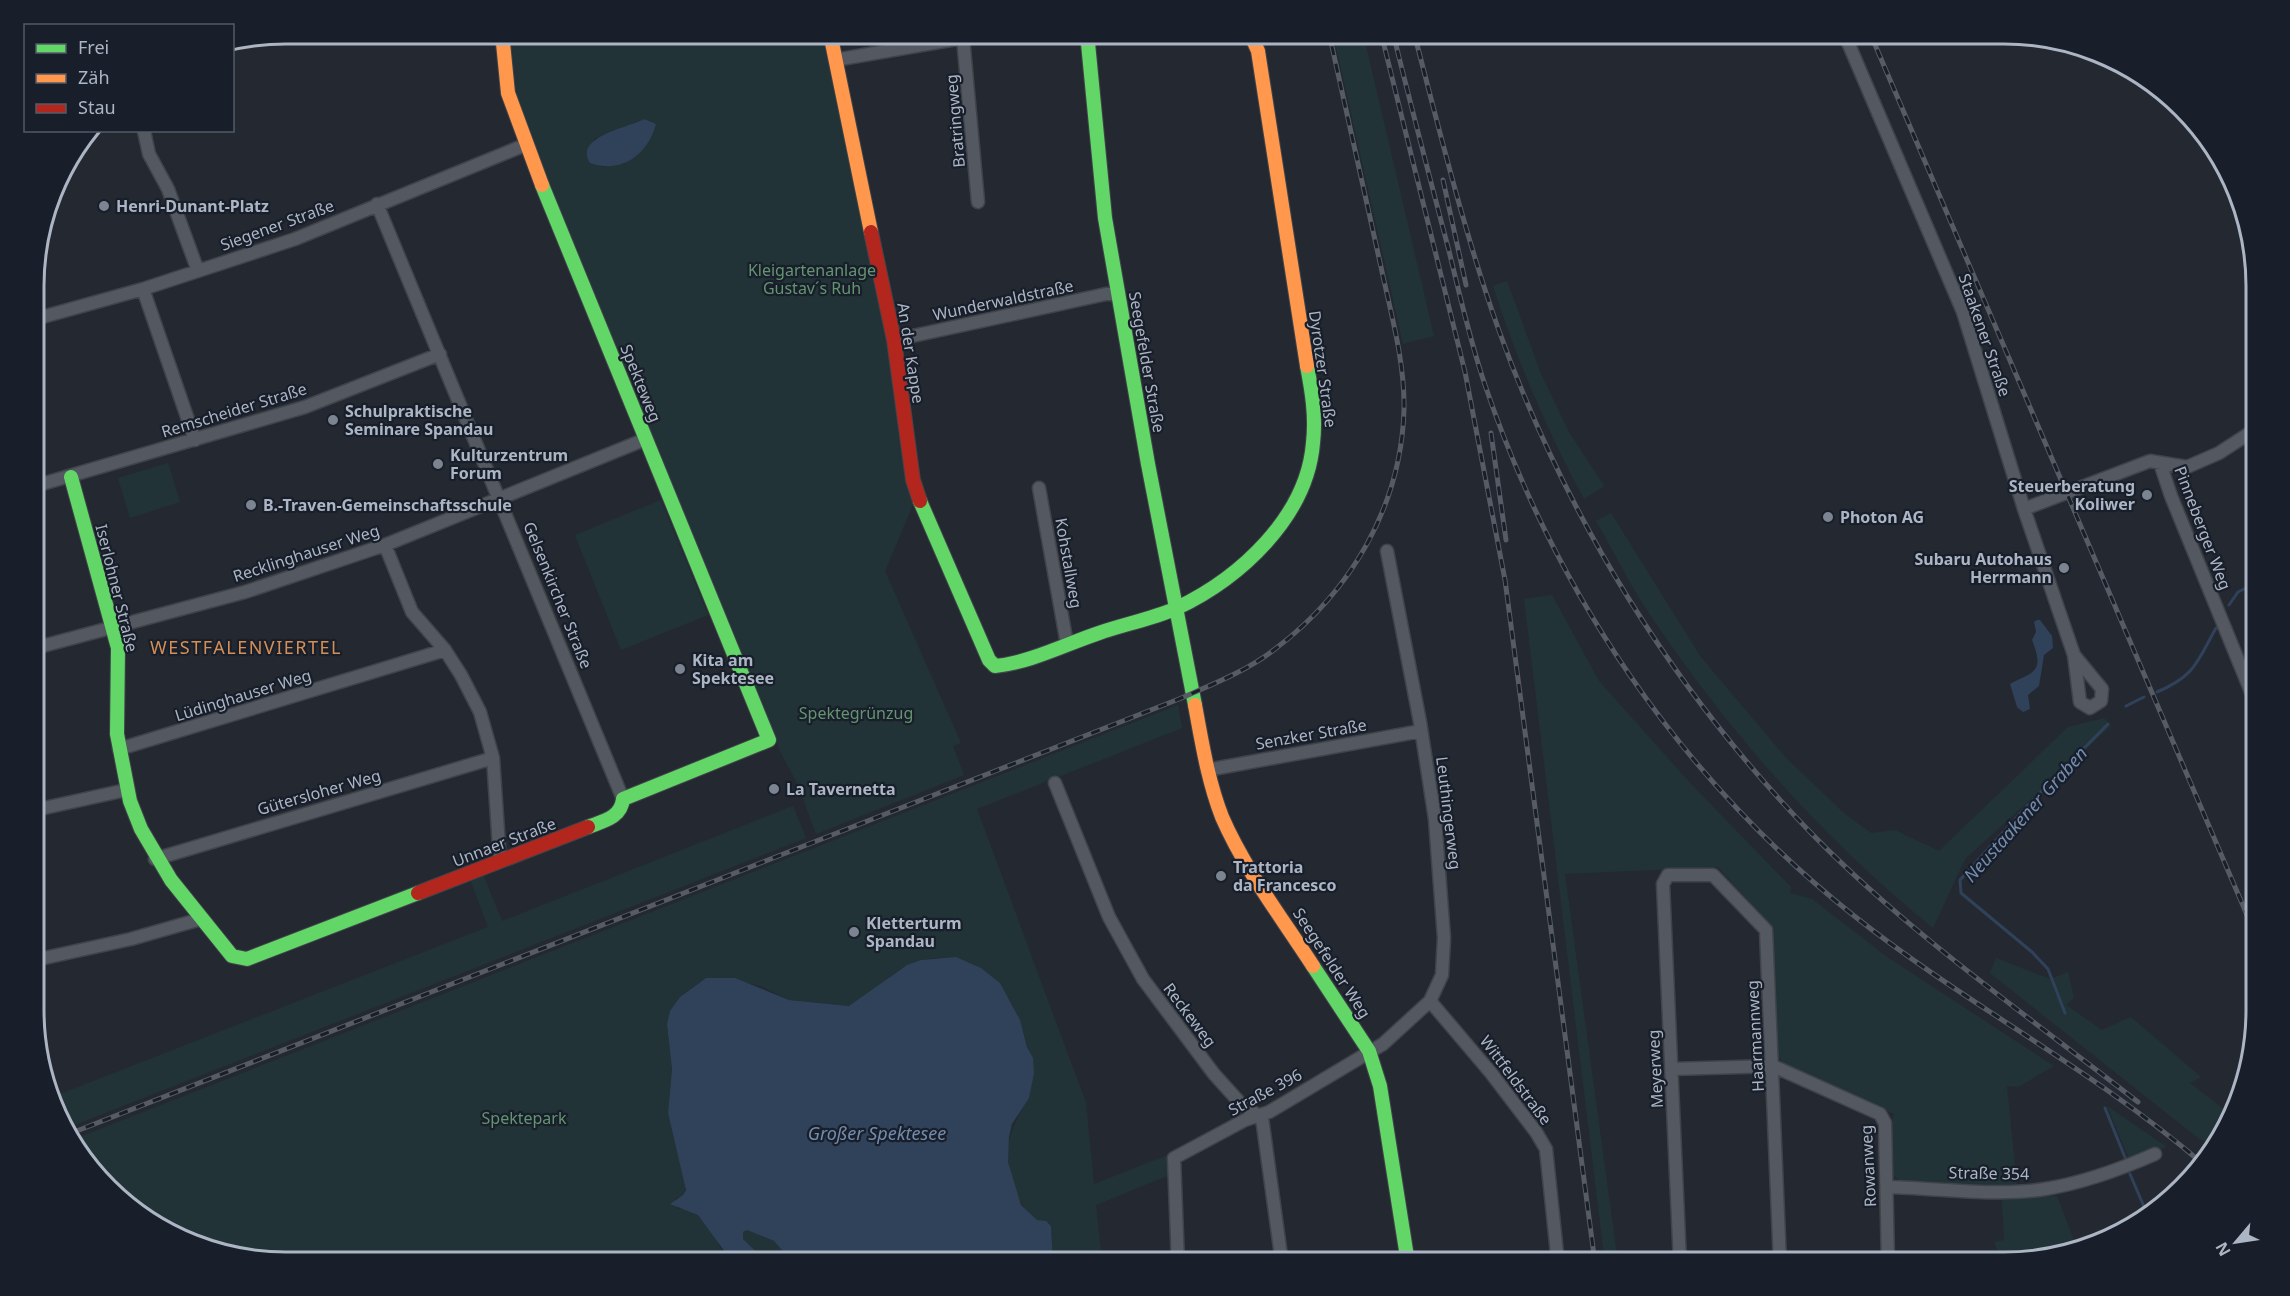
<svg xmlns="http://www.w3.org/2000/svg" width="2290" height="1296" viewBox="0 0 2290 1296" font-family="'Noto Sans',sans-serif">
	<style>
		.green { fill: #213336; fill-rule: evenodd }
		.water { fill: #30415a }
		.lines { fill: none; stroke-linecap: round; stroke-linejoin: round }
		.stream { stroke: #30415a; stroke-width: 3 }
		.street-casing { stroke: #40444a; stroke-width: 15 }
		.fast-casing { stroke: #40444a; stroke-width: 16 }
		.slow-casing { stroke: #40444a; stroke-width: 16 }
		.jam-casing { stroke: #40444a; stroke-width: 16 }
		.street { stroke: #545860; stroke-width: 12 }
		.fast { stroke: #63d668; stroke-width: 14 }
		.slow { stroke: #ff974d; stroke-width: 14 }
		.jam { stroke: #b3261e; stroke-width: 14 }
		.rail-casing { stroke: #575b63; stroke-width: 5 }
		.rail { stroke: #181f2b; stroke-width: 3; stroke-dasharray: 9; stroke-linecap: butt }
		.poi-dot { fill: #7c8491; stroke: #181f2b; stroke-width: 2 }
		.labels { text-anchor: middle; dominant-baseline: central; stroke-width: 4.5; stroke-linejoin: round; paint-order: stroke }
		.street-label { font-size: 16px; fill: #acb5c4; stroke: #181f2b }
		.poi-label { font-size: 16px; font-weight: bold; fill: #acb5c4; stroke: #181f2b; text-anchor: start }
		.park-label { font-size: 16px; fill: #649470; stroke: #181f2b }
		.neighbourhood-label { font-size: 18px; letter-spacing: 1.5px; fill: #d58f56; stroke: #181f2b }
		.water-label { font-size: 18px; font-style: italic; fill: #738bad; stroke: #181f2b }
		.rim { fill: none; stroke: #acb5c4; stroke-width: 3 }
	</style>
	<rect width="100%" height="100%" fill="#242931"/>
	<!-- green -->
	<path class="green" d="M507,33H826L887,337L899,435L914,502L885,571L961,743L953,746L964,775L816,834L797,783L780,751L534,153L513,94ZM644,119L605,167L590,163L594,139Z
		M1333,33H1363L1434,336L1403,344Z
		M1507,281L1541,374L1569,432L1604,486L1584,499C1547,430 1517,360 1493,286Z
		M168,463L180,502L130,518L118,478Z
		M661,500L708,615L621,650L575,535Z
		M1611,513L1700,656L1786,758L1845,814L1871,833L1895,830L1939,851L2068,727L2104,718L2111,726L1965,859L1933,928C1819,835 1724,727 1643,604C1626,577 1612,548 1596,521Z
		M1552,595L1599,681L1691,784L1791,887L1790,893L1812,899L1887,957L2054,1066L2018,1087L2007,1086L2017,1187L1899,1180L1891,1173L1890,1128L1894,1114L1784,1064L1777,1054L1772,927L1718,867L1565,874L1618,1263H1605L1524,599Z
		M1178,705L1182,728L977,809L1086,1103L1094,1184L1168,1155L1167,1176L1096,1205L1102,1263H1053L1051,1226C1046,1220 1041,1223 1035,1219C1018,1206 1011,1182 1008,1162C1004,1126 1029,1110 1032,1077C1034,1062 1029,1054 1026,1042C1013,990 981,947 922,960C892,967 876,995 849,1006L789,1000L761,986L720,978L701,981L680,997L667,1024L672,1069L668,1113L686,1186L683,1195L675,1199L678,1209C708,1206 714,1247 733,1263H285L220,1254L159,1229L76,1151L72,1140Z
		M793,806L806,838L67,1128L55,1096L488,927L470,879L483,874L502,921Z
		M1996,958L2050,979L2068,972L2074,998L2066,1005L2102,1030L2131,1017L2201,1077L2190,1083L2230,1114L2223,1137L2215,1147L2198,1138L1990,973Z
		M2107,1106L2167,1147L2129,1159Z
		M2057,1196L2076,1246L2021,1262H2002L1994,1242L2004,1240L2002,1198Z
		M747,1230L774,1241L793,1263H768L743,1239V1232Z"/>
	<!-- water -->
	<path class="water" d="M644,119L656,124C648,155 621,174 590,163C573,137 627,128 644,119Z
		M2037,620H2040L2052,636L2053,648L2044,655L2039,686L2028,695L2030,709L2023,712L2017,707L2010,684C2034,671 2045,673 2032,640L2036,632L2034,622Z
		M956,957L981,968L1000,983L1020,1020L1027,1047L1033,1058L1034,1073L1029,1098L1012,1124L1009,1137L1008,1162L1021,1205L1037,1220L1046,1221L1051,1226L1053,1263H793L774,1241L747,1230L743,1232V1239L768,1263H733L698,1215L670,1204L683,1195L686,1190L668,1113L672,1069L667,1024L670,1011L680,997L706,978H735L789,1000L849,1006L907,965L921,960Z"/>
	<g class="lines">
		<!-- stream -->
		<path class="stream" d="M2229,605L2238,592L2256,583
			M2157,692C2195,676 2197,662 2216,628
			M2126,706L2144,697
			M2065,1013L2048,969L2032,952L1961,893L1960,880L2027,806L2108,724
			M2105,1108L2126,1160
			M2130,1174L2148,1216"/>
		<!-- street casing -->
		<g class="street-casing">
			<path id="street" d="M1844,33L1963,312L2024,509L2074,655L2080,702L2090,708L2101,701L2102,689L2074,655
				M963,38L978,202
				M835,60L991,33
				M144,131L149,154L168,189L198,271
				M377,204L623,799
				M143,289L195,440
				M35,319L143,289L295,239L525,145
				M894,340L1106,294H1119
				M2160,463L2171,496L2256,704
				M35,486L305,407L440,354
				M1039,488L1067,644
				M2024,509L2150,461L2187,467L2219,453L2256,429
				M385,545L412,612L445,650L461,675L480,712L493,758L500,861
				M35,648L245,592L385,545L646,439
				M119,749L445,650
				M1207,770L1421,731
				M1055,783L1109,917L1143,979L1214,1074L1242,1105L1262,1118L1282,1263
				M35,810L126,790
				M155,859L493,758
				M35,960L131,939L201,919
				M1430,1001L1491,1073L1536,1132L1546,1149L1558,1263
				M1672,1069L1773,1066L1880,1114L1885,1123L1888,1263
				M1887,1187C1936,1188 1998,1197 2045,1189C2082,1183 2121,1169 2155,1154
				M1178,1263L1174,1158L1245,1120L1269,1112L1383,1044L1430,1001L1442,975L1444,938L1435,819L1420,722L1387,551
				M1680,1263L1663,884L1668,875H1713L1766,930L1780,1263"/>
		</g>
		<!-- fast casing -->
		<g class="fast-casing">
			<path id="fast" d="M1087,33L1105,218L1148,464L1195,705
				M542,185L769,740L623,799C621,818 603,821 588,827
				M71,477L118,648L117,734L130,801L141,829L171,880L232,956L247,959L418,893
				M920,501L989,660L995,666C1029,663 1066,644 1099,633C1125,624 1152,619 1177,608C1240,578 1307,517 1313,443C1316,416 1312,392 1307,366
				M1313,966L1369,1051L1380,1086L1408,1263"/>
		</g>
		<!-- slow casing -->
		<g class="slow-casing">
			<path id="slow" d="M502,33L508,93L542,185
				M830,33L871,232
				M1250,33L1258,51L1307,366
				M1195,705C1202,743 1208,781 1222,817C1245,870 1282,918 1313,966"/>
		</g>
		<!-- jam casing -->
		<g class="jam-casing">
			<path id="jam" d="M871,232L894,340L913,480L920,501
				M418,893L588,827"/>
		</g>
		<!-- street -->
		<use href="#street" class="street"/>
		<!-- fast -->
		<use href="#fast" class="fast"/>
		<!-- slow -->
		<use href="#slow" class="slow"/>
		<!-- jam -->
		<use href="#jam" class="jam"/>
		<!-- rail casing -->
		<g class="rail-casing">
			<path id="rail" d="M1381,33L1465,372L1505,580L1595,1263
				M1393,33C1411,106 1430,179 1449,251C1460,296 1470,341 1485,385C1555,592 1681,779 1853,915C1965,1004 2094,1070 2203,1164
				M1414,33C1440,132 1464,232 1498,328C1565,516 1674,692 1813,835C1911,935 2028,1016 2138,1102
				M1870,33L2256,936
				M1443,180L1466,285
				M1491,433L1506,540
				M69,1134L1179,699C1211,685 1247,671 1275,649C1351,592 1401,506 1404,410C1405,362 1391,314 1381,267C1364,189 1346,111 1329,33"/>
		</g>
		<!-- rail -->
		<use href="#rail" class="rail"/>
	</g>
	<!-- markers -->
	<g class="poi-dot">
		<circle cx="104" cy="206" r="6"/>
		<circle cx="333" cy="420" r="6"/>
		<circle cx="438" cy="464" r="6"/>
		<circle cx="2147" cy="495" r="6"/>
		<circle cx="251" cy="505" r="6"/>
		<circle cx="1828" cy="517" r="6"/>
		<circle cx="2064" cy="568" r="6"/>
		<circle cx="680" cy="669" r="6"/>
		<circle cx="774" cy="789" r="6"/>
		<circle cx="1221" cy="876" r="6"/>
		<circle cx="854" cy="932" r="6"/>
	</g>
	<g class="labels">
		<!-- street labels -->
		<g class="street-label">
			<text transform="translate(955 121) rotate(-95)">Bratringweg</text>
			<text transform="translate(277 225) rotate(-20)">Siegener Straße</text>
			<text transform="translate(1003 300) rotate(-12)">Wunderwaldstraße</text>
			<text transform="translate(1985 335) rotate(71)">Staakener Straße</text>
			<text transform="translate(911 353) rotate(81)">An der Kappe</text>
			<text transform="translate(1147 362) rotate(80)">Seegefelder Straße</text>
			<text transform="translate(1323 369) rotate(82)">Dyrotzer Straße</text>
			<text transform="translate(641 383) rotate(68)">Spekteweg</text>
			<text transform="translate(234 410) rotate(-17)">Remscheider Straße</text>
			<text transform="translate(2203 528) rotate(69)">Pinneberger Weg</text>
			<text transform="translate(306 553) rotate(-18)">Recklinghauser Weg</text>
			<text transform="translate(1069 563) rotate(80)">Kohstallweg</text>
			<text transform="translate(117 588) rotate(76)">Iserlohner Straße</text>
			<text transform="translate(558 595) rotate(68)">Gelsenkircher Straße</text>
			<text transform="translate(243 695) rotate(-17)">Lüdinghauser Weg</text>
			<text transform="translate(1311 734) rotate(-10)">Senzker Straße</text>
			<text transform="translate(319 792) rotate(-16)">Gütersloher Weg</text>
			<text transform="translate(1449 813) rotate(83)">Leuthingerweg</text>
			<text transform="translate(504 842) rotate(-21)">Unnaer Straße</text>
			<text transform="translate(1332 963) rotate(57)">Seegefelder Weg</text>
			<text transform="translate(1190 1015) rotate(53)">Reckeweg</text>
			<text transform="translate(1755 1036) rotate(-93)">Haarmannweg</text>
			<text transform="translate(1655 1069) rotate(-93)">Meyerweg</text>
			<text transform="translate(1516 1080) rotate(53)">Wittfeldstraße</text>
			<text transform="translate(1265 1092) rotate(-28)">Straße 396</text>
			<text transform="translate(1868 1166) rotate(-93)">Rowanweg</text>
			<text transform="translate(1989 1173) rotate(1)">Straße 354</text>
		</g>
		<!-- poi labels -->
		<g class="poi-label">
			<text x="116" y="206">Henri-Dunant-Platz</text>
			<text x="345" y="411">Schulpraktische<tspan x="345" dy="18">Seminare Spandau</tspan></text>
			<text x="450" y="455">Kulturzentrum<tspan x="450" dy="18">Forum</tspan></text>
			<text x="2135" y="486" text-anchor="end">Steuerberatung<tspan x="2135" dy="18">Koliwer</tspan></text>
			<text x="263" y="505">B.-Traven-Gemeinschaftsschule</text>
			<text x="1840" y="517">Photon AG</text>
			<text x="2052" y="559" text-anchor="end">Subaru Autohaus<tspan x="2052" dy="18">Herrmann</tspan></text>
			<text x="692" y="660">Kita am<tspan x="692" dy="18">Spektesee</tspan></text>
			<text x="786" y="789">La Tavernetta</text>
			<text x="1233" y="867">Trattoria<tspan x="1233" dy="18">da Francesco</tspan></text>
			<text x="866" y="923">Kletterturm<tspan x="866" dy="18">Spandau</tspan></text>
		</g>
		<!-- park labels -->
		<g class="park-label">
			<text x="812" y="270">Kleigartenanlage<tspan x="812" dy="18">Gustav´s Ruh</tspan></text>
			<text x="856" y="713">Spektegrünzug</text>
			<text x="524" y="1118">Spektepark</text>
		</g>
		<!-- neighbourhood labels -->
		<g class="neighbourhood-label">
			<text x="246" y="647">WESTFALENVIERTEL</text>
		</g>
		<!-- water labels -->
		<g class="water-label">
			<text transform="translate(2025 814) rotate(-48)">Neustaakener Graben</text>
			<text x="877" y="1133">Großer Spektesee</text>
		</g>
	</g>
	<!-- crop -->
	<path d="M0 0H2290V1296H0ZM286 44H2004A242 242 0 0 1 2246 286V1010A242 242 0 0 1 2004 1252H286A242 242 0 0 1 44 1010V286A242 242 0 0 1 286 44Z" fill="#181f2b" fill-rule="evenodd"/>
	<path class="rim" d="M286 44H2004A242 242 0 0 1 2246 286V1010A242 242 0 0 1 2004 1252H286A242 242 0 0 1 44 1010V286A242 242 0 0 1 286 44Z"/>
	<!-- legend -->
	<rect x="24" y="24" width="210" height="108" fill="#181f2b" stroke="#535b68" stroke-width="1.5"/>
	<rect x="36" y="44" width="30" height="9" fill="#63d668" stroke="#535b68" stroke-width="1.5"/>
	<text x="78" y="54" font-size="18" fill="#acb5c4">Frei</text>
	<rect x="36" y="74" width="30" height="9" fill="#ff974d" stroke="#535b68" stroke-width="1.5"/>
	<text x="78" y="84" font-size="18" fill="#acb5c4">Zäh</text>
	<rect x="36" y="104" width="30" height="9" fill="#b3261e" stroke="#535b68" stroke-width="1.5"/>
	<text x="78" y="114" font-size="18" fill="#acb5c4">Stau</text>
	<!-- north arrow -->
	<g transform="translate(2236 1242) rotate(241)" stroke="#181f2b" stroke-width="4.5" paint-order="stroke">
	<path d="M0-4.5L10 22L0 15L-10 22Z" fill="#acb5c4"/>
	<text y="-9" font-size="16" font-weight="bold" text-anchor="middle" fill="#acb5c4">N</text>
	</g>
</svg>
